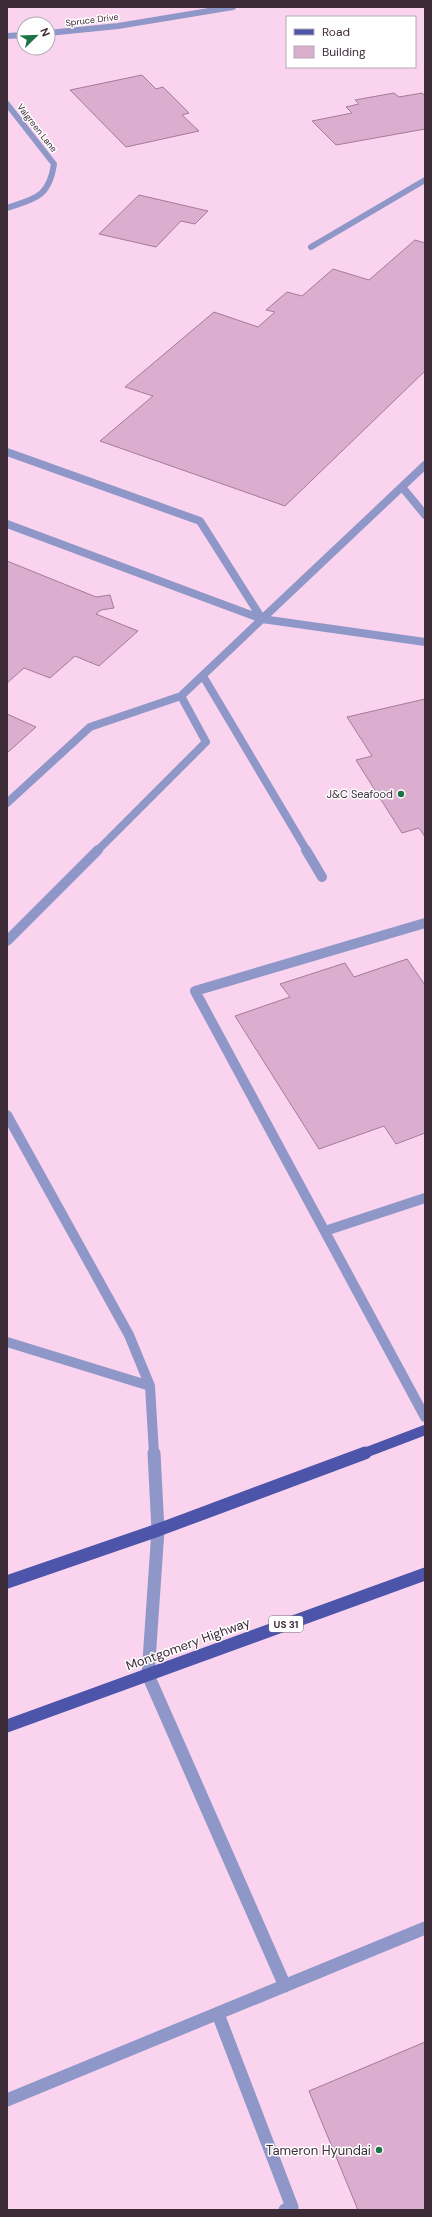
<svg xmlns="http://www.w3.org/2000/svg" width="432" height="2217" viewBox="0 0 432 2217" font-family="'DM Sans',sans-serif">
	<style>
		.building { fill: #dbadce; stroke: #a57a9a }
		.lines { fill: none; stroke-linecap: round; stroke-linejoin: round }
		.lane-far3 { stroke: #8e97c7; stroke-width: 6 }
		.lane-far2 { stroke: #8e97c7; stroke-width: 8 }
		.lane-far1 { stroke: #8e97c7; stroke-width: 10 }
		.lane { stroke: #8e97c7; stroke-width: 13 }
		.street { stroke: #8e97c7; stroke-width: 6 }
		.primary-far1 { stroke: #4d55ab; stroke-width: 10 }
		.primary { stroke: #4d55ab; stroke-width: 13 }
		.poi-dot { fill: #1b7346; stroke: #fff; stroke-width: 1.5 }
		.labels { text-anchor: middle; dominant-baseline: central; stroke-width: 3; stroke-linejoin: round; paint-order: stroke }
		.far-street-label { font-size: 9px; fill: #3d2b38; stroke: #fff }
		.shield { fill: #fff; stroke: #776b74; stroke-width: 1 }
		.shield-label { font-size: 10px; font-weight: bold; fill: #3d2b38 }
		.poi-label { font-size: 11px; fill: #3d2b38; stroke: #fff; text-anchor: end }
		.near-street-label { font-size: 13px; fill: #3d2b38; stroke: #fff }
		.near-poi-label { font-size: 13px; fill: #3d2b38; stroke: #fff; text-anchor: end }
	</style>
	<rect width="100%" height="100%" fill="#fad4ef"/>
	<!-- building -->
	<path class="building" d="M142,75L156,89L163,87L189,113L182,115L199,131L126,147L70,90Z
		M394,93L399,97L422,93L425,96V129L336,145L312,121L352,113L346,107L359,104L355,100Z
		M139,195L208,211L195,224L181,221L156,247L99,234Z
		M415,240L425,243V371L285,506L100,441L153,396L125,387L214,312L258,327L275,312L266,310L287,292L302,296L333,269L369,280Z
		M7,561L96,597L110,595L114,608L101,610L96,614L138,631L99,666L75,656L50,678L24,668L7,683Z
		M425,699V837L419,828L402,833L356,760L372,756L347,717Z
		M7,714L36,727L7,753Z
		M407,959L425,985V1133L396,1144L384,1126L319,1149L235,1016L290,997L280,984L345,963L354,977Z
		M425,2042V2210H358L309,2091Z"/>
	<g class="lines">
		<!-- lane-far3 -->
		<path class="lane-far3" d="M311,247L425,180"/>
		<!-- lane-far2 -->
		<path class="lane-far2" d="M7,452L200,521L262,619
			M425,465L262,619L425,642
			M402,487L425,515
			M7,524L262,619
			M203,676L307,851
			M181,696L262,619
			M7,803L90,727L181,696L206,742L97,851"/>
		<!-- lane-far1 -->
		<path class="lane-far1" d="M306,850L322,877
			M425,923L195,991L425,1417
			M7,941L98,850
			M7,1115L129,1335L150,1386L154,1454
			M325,1231L425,1198
			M7,1342L150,1386"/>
		<!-- lane -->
		<path class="lane" d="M154,1453L158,1530L148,1675L285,1986
			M218,2014L292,2207L285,2210
			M7,2100L425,1928"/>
		<!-- street -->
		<path class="street" d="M48,33L118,26L233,7
			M7,36L24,35
			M7,104L54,164C49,197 36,198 7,208"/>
		<!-- primary-far1 -->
		<path class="primary-far1" d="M362,1454L425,1430"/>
		<!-- primary -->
		<path class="primary" d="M7,1582L158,1530L365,1453
			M7,1726L425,1574"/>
	</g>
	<!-- markers -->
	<g class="poi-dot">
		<circle cx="401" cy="794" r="4"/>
		<circle cx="379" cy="2150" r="4"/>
	</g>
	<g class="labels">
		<!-- far-street labels -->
		<g class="far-street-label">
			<text transform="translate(92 20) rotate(-7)">Spruce Drive</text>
			<text transform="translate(37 128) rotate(52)">Valgreen Lane</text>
		</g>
		<!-- shield labels -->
		<rect class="shield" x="269" y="1616" width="34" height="16" rx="3"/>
		<g class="shield-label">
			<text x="286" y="1624">US 31</text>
		</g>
		<!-- poi labels -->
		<g class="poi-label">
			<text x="393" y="794">J&amp;C Seafood</text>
		</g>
		<!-- near-street labels -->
		<g class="near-street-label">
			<text transform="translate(188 1644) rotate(-20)">Montgomery Highway</text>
		</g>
		<!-- near-poi labels -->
		<g class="near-poi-label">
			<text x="371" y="2150">Tameron Hyundai</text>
		</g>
	</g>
	<!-- border -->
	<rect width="432" height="2217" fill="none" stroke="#3d2b38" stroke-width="16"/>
	<!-- legend -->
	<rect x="286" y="16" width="130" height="52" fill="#ffffff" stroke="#b1aaaf"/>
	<rect x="294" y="29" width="20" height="6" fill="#4d55ab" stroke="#b1aaaf"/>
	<text x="322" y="36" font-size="12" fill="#3d2b38">Road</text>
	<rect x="294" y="46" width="20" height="12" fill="#dbadce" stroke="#b1aaaf"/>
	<text x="322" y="56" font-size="12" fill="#3d2b38">Building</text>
	<!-- north arrow -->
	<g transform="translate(36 36) rotate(67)"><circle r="19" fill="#ffffff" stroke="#b1aaaf"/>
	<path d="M0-3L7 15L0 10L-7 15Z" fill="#1b7346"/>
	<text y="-6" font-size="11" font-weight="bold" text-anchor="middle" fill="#3d2b38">N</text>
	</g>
</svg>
